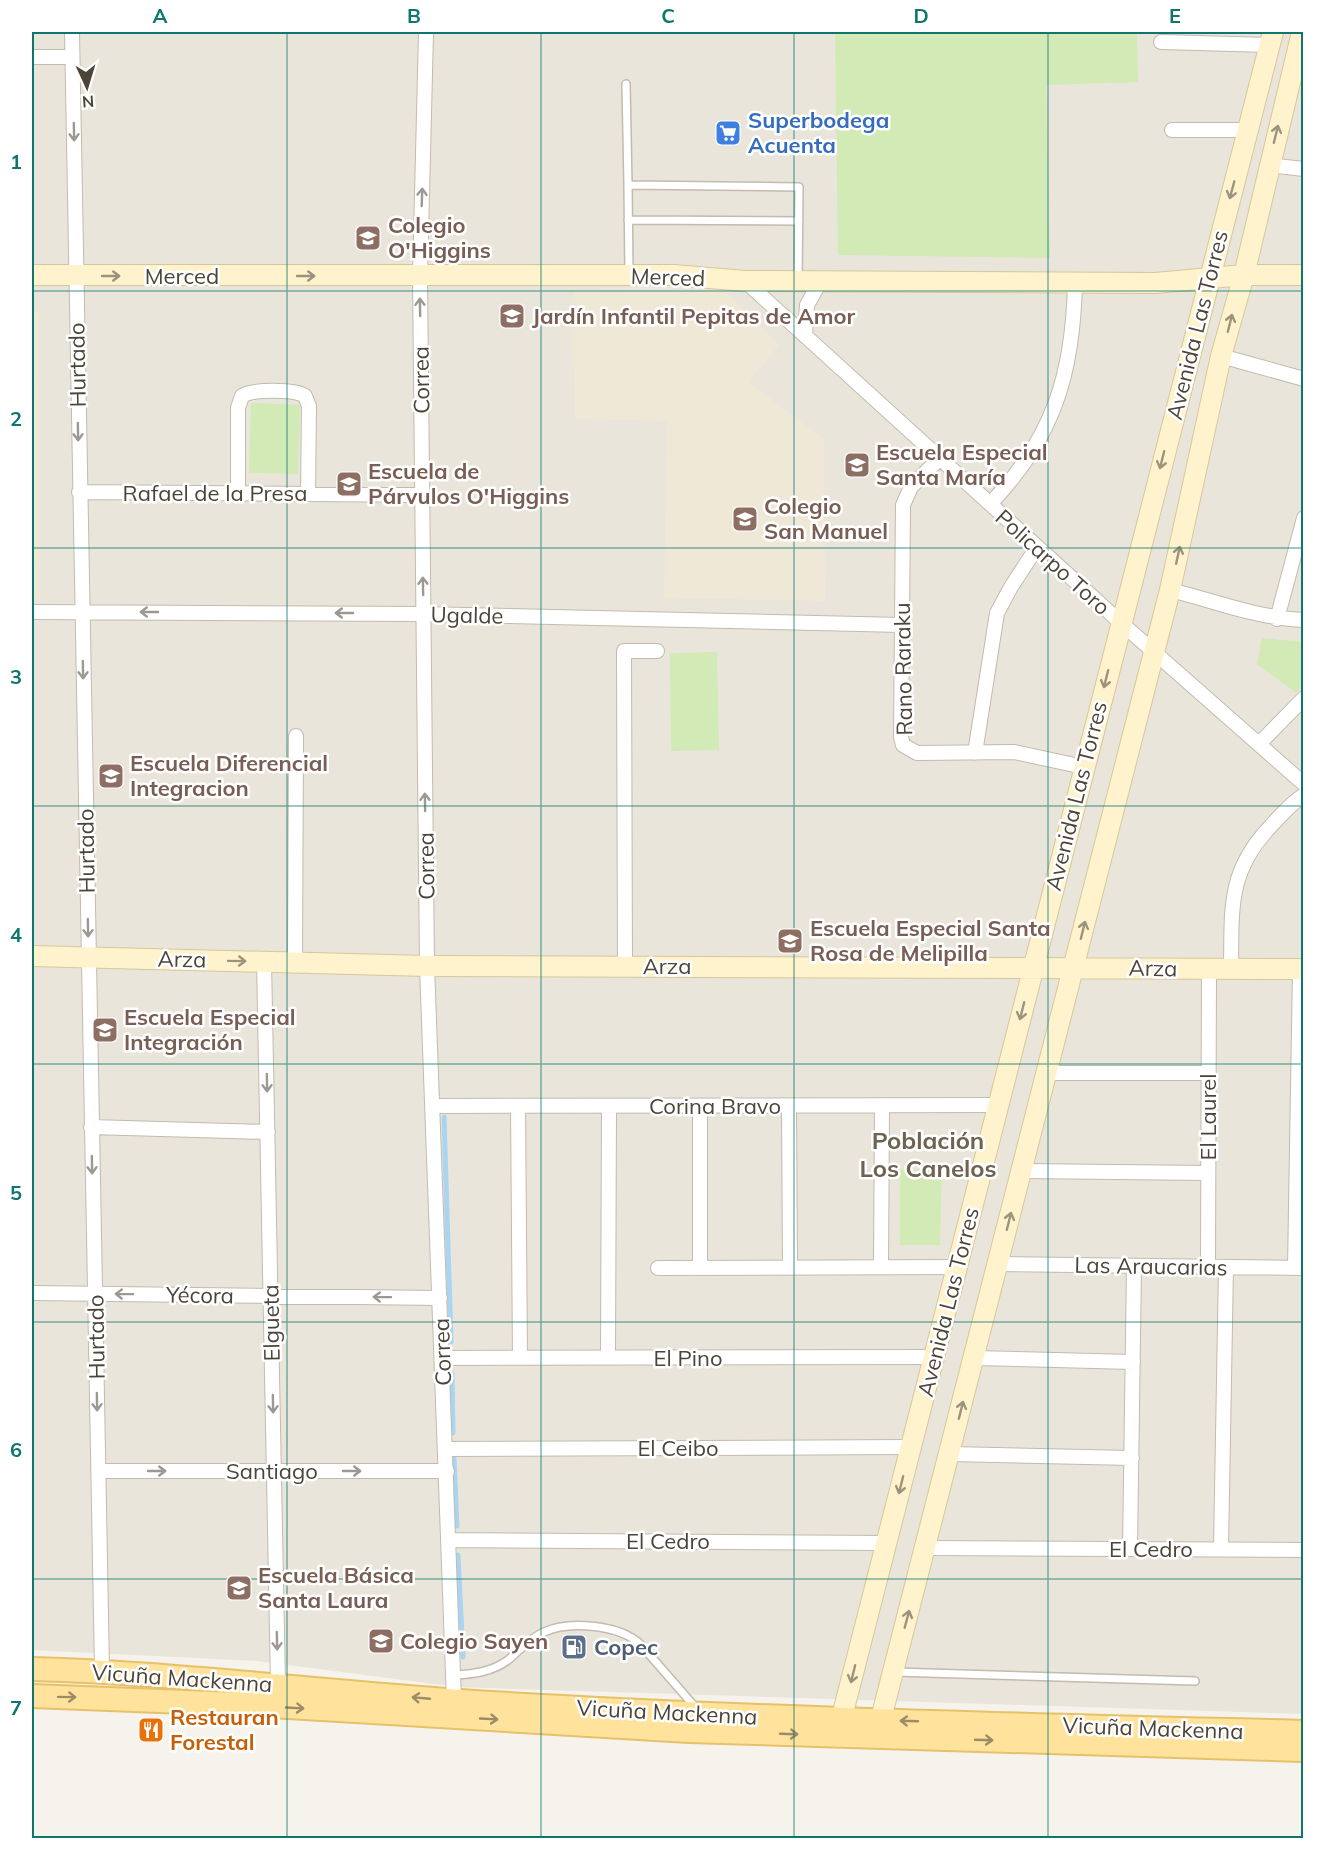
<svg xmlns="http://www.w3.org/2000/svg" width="1335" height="1870" viewBox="0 0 1335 1870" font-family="Mulish,sans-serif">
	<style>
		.residential { fill: #eae5da }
		.education { fill: #efe8d6 }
		.green { fill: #d2eab5 }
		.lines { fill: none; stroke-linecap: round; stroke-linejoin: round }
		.stream { stroke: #a9d4f2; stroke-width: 5 }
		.lane-casing { stroke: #c2bbae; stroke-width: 10 }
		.street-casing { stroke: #c2bbae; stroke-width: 16 }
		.secondary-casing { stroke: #d6c79b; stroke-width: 22 }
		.primary-casing { stroke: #e6c16a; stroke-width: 26 }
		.lane { stroke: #fff; stroke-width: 7 }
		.street { stroke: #fff; stroke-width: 14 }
		.secondary { stroke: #fff3cd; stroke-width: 20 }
		.primary { stroke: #ffe39c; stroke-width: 22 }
		.oneway { stroke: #9c9892 }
		.oneway2 { stroke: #9c937c }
		.oneway3 { stroke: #9c8c66 }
		.grid { fill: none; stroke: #0f766e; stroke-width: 1.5; stroke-opacity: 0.55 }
		.labels { text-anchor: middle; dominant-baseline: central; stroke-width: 5; stroke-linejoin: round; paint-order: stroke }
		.shop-label { font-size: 22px; font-weight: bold; fill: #366cbe; stroke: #fff; text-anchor: start }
		.education-label { font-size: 22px; font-weight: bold; fill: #785e54; stroke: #fff; text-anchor: start }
		.street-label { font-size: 22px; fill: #4b4439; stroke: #fff }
		.service-label { font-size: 22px; font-weight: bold; fill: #4e5e75; stroke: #fff; text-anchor: start }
		.food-label { font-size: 22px; font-weight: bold; fill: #c56008; stroke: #fff; text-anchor: start }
		.neighbourhood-label { font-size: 24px; font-weight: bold; fill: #6e6250; stroke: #fff }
		.neatline { fill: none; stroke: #0f766e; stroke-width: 2 }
		.grid-label { font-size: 20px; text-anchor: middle; font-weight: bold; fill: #0f766e }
	</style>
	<rect width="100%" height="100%" fill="#f6f3ec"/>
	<!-- residential -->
	<path class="residential" d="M32,32H1303V1714L457,1687L257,1661L32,1650Z"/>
	<!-- education -->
	<path class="education" d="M714,290L730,295L779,345L749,382L824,440L825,601L664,598L667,421L575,419L573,292Z
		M32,312H39L40,600H32Z"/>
	<!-- green -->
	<path class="green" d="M835,32H1137L1138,82L1046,85L1050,258L838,255Z
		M251,403L300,405L298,474L249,473Z
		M1262,638L1303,642V684L1296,693L1257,664Z
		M717,652L719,750L671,751L670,653Z
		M942,1169L940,1245H900V1170Z"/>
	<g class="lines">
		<!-- stream -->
		<path class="stream" d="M444,1117L451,1342
			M452,1374L453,1433
			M454,1458L457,1526
			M458,1555L463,1657"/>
		<!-- lane casing -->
		<g class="lane-casing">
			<path id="lane" d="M626,84L628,185
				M628,220L799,221
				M629,274L628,185L799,187L798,279
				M895,1672L1195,1681
				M455,1675C473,1674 492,1672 508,1660C519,1651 530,1638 544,1632C570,1620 621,1625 641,1645L696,1708"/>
		</g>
		<!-- street casing -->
		<g class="street-casing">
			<path id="street" d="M72,32L102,1671
				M426,32L420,277L427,966L454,1701
				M1161,42L1269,45
				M32,57H72
				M1172,130H1247
				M1268,165L1304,169
				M745,281L1120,622L1304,784
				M805,336L807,305L820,282
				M1221,356L1304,379
				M940,458L911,487L903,505L901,737L903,745L917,753L1014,752L1084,767
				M79,492L422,495
				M238,494V408L242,396C252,389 295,389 305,396L309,406L308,494
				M990,504C1054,437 1073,374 1075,283
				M1170,590C1215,601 1257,618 1304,620
				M32,612L423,614L902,625
				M1277,619L1304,518
				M1259,744L1304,698
				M975,753L997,613L1011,587L1037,547
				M264,961L278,1684
				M295,962L296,736
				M625,966L624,651H657
				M1231,968C1232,910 1227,872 1270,827C1281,815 1290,804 1304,795
				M1047,1073H1208
				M433,1106L998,1105
				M518,1106L520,1358
				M700,1106V1268
				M789,1106L790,1267
				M91,1127L268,1132
				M1022,1171L1208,1173
				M998,1264L1304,1268
				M881,1267L882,1106
				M1208,1267L1209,968
				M658,1268L956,1267
				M1295,1268L1300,969
				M32,1293L440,1298
				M442,1358L934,1357
				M608,1358L609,1106
				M974,1358L1133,1362
				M446,1449L911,1447
				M950,1454L1132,1458
				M98,1471H447
				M449,1540L886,1543
				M926,1548L1304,1550
				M1130,1549L1134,1266
				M1221,1549L1226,1267"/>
		</g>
		<!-- secondary casing -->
		<g class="secondary-casing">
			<path id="secondary" d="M32,275H674L745,281L1155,283L1244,275H1304
				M32,956L427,966L1304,969
				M838,1732L1273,32
				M877,1734L1170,590L1221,356L1244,275L1302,32"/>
		</g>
		<!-- primary casing -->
		<g class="primary-casing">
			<path id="primary" d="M32,1669C185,1673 338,1694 491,1703C762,1719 1033,1725 1304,1732
				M32,1696L236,1704L689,1731L1304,1750"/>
		</g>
		<!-- lane -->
		<use href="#lane" class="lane"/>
		<!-- street -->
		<use href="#street" class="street"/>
		<!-- secondary -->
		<use href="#secondary" class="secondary"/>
		<!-- primary -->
		<use href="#primary" class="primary"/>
	</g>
	<!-- one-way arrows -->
	<defs><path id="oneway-shaft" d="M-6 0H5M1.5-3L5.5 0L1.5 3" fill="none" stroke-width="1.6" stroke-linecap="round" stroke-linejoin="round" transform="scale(1.5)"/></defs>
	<g class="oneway">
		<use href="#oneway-shaft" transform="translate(74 132) rotate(89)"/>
		<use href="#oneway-shaft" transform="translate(422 197) rotate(-88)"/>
		<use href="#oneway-shaft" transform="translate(420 307) rotate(-91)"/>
		<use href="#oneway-shaft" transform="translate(78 432) rotate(89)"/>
		<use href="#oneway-shaft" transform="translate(423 586) rotate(-91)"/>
		<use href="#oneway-shaft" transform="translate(149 612) rotate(-180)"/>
		<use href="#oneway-shaft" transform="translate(344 613) rotate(-180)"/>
		<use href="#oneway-shaft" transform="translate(83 670) rotate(89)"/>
		<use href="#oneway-shaft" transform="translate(425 802) rotate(-91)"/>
		<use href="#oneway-shaft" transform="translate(88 928) rotate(89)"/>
		<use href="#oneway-shaft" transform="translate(267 1083) rotate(89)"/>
		<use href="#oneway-shaft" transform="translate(92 1165) rotate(89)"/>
		<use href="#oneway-shaft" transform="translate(124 1294) rotate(-179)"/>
		<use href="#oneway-shaft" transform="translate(382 1297) rotate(-179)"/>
		<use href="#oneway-shaft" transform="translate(97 1402) rotate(89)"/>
		<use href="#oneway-shaft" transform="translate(273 1404) rotate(89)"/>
		<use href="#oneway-shaft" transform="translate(157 1471)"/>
		<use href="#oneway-shaft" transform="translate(352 1471)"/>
		<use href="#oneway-shaft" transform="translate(277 1641) rotate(89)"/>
	</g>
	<g class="oneway2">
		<use href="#oneway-shaft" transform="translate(1276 134) rotate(-76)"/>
		<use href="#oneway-shaft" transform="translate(1232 190) rotate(105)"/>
		<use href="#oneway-shaft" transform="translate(111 276)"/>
		<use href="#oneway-shaft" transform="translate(306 276)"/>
		<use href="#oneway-shaft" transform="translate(1230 323) rotate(-76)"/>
		<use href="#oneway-shaft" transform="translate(1162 460) rotate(104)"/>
		<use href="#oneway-shaft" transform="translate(1178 555) rotate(-78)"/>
		<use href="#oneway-shaft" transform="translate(1106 679) rotate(104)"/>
		<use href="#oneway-shaft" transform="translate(1083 930) rotate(-76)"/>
		<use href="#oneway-shaft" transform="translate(237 961) rotate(1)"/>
		<use href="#oneway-shaft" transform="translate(1022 1011) rotate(104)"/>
		<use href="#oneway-shaft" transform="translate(1009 1221) rotate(-76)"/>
		<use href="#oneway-shaft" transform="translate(961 1410) rotate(-76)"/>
		<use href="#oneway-shaft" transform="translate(901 1485) rotate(104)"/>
		<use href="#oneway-shaft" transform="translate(907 1619) rotate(-75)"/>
		<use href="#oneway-shaft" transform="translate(853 1674) rotate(104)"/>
	</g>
	<g class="oneway3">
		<use href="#oneway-shaft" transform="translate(67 1697) rotate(1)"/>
		<use href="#oneway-shaft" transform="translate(421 1698) rotate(-175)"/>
		<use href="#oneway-shaft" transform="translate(295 1708) rotate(3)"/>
		<use href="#oneway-shaft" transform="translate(489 1719) rotate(3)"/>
		<use href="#oneway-shaft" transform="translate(909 1721) rotate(-178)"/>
		<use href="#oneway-shaft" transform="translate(789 1734) rotate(2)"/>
		<use href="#oneway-shaft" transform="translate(984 1740) rotate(2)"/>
	</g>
	<!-- grid -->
	<path class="grid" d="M287,32V1838M541,32V1838M794,32V1838M1048,32V1838M32,291H1304M32,548H1304M32,806H1304M32,1064H1304M32,1322H1304M32,1579H1304"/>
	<!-- icons -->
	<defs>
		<g id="supermarket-square" transform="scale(1.35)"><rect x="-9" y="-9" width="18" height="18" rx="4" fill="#3f7fe0" stroke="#fff"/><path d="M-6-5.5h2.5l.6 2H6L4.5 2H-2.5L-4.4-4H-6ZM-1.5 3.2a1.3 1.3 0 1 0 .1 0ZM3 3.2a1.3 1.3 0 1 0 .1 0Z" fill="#fff"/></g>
		<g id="school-square" transform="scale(1.35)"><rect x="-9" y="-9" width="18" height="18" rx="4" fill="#8d6e63" stroke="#fff"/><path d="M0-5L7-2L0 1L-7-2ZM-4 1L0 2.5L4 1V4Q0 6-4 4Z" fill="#fff"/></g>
		<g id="fuel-square" transform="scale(1.35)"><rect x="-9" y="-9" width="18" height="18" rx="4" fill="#5c6f8a" stroke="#fff"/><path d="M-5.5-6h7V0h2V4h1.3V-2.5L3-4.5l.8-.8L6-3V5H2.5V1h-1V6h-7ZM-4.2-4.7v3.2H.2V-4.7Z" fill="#fff"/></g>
		<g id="restaurant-square" transform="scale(1.35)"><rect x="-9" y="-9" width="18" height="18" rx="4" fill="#e8710a" stroke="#fff"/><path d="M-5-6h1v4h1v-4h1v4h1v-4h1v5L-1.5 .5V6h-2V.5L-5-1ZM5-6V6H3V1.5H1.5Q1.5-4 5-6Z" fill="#fff"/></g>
	</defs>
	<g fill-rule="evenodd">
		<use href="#supermarket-square" x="728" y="133"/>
		<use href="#school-square" x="368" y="238"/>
		<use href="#school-square" x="512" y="316"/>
		<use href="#school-square" x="857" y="465"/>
		<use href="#school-square" x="349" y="484"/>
		<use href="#school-square" x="745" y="519"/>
		<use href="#school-square" x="111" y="776"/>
		<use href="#school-square" x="790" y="941"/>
		<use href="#school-square" x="105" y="1030"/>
		<use href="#school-square" x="239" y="1588"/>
		<use href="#school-square" x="381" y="1641"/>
		<use href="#fuel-square" x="574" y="1647"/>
		<use href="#restaurant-square" x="151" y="1730"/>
	</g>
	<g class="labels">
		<!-- shop labels -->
		<g class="shop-label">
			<text x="748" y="120">Superbodega<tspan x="748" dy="25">Acuenta</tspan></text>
		</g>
		<!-- education labels -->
		<g class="education-label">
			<text x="388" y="225">Colegio<tspan x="388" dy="25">O'Higgins</tspan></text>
			<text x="532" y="316">Jardín Infantil Pepitas de Amor</text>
			<text x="876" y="452">Escuela Especial<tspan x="876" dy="25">Santa María</tspan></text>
			<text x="368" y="471">Escuela de<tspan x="368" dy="25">Párvulos O'Higgins</tspan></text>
			<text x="764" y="506">Colegio<tspan x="764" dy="25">San Manuel</tspan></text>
			<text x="130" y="763">Escuela Diferencial<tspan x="130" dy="25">Integracion</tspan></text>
			<text x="810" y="928">Escuela Especial Santa<tspan x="810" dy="25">Rosa de Melipilla</tspan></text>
			<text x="124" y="1017">Escuela Especial<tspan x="124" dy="25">Integración</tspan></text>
			<text x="258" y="1575">Escuela Básica<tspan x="258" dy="25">Santa Laura</tspan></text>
			<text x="400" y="1641">Colegio Sayen</text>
		</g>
		<!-- street labels -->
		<g class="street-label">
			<text x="182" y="276">Merced</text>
			<text transform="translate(668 277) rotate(2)">Merced</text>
			<text transform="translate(1197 325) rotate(-76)">Avenida Las Torres</text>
			<text transform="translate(77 365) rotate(-91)">Hurtado</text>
			<text transform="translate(421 380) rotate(-91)">Correa</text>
			<text x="215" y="493">Rafael de la Presa</text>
			<text transform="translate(1053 562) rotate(42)">Policarpo Toro</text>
			<text transform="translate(467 615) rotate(1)">Ugalde</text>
			<text transform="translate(903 669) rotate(-91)">Rano Raraku</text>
			<text transform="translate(1076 796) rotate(-76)">Avenida Las Torres</text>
			<text transform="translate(86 851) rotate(-91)">Hurtado</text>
			<text transform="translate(426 866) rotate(-91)">Correa</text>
			<text transform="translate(182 959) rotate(1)">Arza</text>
			<text x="667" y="966">Arza</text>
			<text transform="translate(1153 968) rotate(1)">Arza</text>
			<text x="715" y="1106">Corina Bravo</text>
			<text transform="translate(1208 1117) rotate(-90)">El Laurel</text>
			<text transform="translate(1151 1266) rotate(1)">Las Araucarias</text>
			<text transform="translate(200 1295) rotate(1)">Yécora</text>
			<text transform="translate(948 1302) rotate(-76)">Avenida Las Torres</text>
			<text transform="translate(271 1323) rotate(-91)">Elgueta</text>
			<text transform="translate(96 1337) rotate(-91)">Hurtado</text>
			<text transform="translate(442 1352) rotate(-92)">Correa</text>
			<text x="688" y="1358">El Pino</text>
			<text x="678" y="1448">El Ceibo</text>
			<text x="272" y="1471">Santiago</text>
			<text x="668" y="1541">El Cedro</text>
			<text x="1151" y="1549">El Cedro</text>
			<text transform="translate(182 1678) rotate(4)">Vicuña Mackenna</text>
			<text transform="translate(667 1712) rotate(3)">Vicuña Mackenna</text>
			<text transform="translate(1153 1728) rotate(2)">Vicuña Mackenna</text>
		</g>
		<!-- service labels -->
		<g class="service-label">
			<text x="594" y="1647">Copec</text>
		</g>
		<!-- food labels -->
		<g class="food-label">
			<text x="170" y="1717">Restauran<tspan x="170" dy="25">Forestal</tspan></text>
		</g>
		<!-- neighbourhood labels -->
		<g class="neighbourhood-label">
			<text x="928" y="1140">Población<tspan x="928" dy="28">Los Canelos</tspan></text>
		</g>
	</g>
	<!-- border -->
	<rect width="1335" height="1870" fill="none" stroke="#ffffff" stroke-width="66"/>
	<!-- north arrow -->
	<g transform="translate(87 87) rotate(176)" stroke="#ffffff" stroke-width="4.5" paint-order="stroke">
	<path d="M0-4.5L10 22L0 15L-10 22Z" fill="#4b4439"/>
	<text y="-9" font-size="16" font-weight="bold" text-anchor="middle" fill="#4b4439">N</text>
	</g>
	<rect x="33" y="33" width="1269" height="1804" class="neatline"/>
	<g class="grid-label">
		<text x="160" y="23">A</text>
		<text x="414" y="23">B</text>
		<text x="668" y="23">C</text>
		<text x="921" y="23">D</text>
		<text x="1175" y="23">E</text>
		<text x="16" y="169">1</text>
		<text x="16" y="426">2</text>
		<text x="16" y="684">3</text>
		<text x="16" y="942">4</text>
		<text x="16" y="1200">5</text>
		<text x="16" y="1457">6</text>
		<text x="16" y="1715">7</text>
	</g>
</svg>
